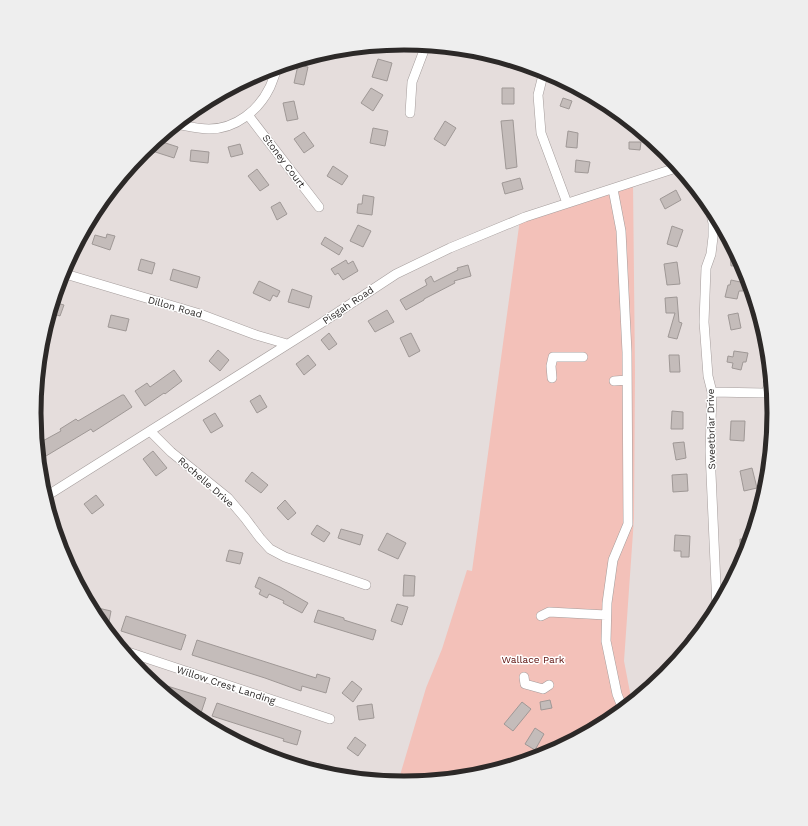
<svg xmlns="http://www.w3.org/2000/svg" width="808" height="826" viewBox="0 0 808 826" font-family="'Work Sans',sans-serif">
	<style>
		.green { fill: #f3c1b9 }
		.building { fill: #c4bcba; stroke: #9f9896 }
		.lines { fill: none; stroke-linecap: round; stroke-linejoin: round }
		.minor-casing { stroke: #a59d9c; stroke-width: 10 }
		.minor { stroke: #fff; stroke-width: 9 }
		.labels { text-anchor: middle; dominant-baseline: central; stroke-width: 3; stroke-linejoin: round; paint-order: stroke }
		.street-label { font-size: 10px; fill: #2c2928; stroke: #fff }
		.park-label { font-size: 10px; fill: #5c0c08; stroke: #fff }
		.rim { fill: none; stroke: #2c2928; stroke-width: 5 }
	</style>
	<rect width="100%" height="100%" fill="#e5dddc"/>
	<!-- green -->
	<path class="green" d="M633,183L635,373L634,518L624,661L632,703L609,721L545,755L476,776L404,783L398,782L426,688L442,649L467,570L472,571L520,219Z"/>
	<!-- building -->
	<path class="building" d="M378,59L392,63L387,81L372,77Z
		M510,60L520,63L518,70L508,67Z
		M298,65L308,67L304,85L294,83Z
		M371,88L383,95L373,111L361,103Z
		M502,88H514V104H502Z
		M563,98L572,101L569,109L560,106Z
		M294,101L298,119L287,121L283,103Z
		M513,120L517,167L506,169L501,121Z
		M445,121L456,128L445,146L434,139Z
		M373,128L388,131L385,146L370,143Z
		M568,131L578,133L577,148L566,147Z
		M304,132L314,146L304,153L294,139Z
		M156,140L178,147L174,158L146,149Z
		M629,142H641L640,150L629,149Z
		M240,144L243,154L231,157L228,147Z
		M191,150L209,152L208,163L190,161Z
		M576,160L590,162L588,173L575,172Z
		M333,166L348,176L342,185L327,176Z
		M257,169L269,185L260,191L248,176Z
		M520,178L523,189L505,194L502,183Z
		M676,190L681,200L665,209L660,199Z
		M363,195L374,197L372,215L357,213L358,204H362Z
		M280,202L287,214L277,220L271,207Z
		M358,225L371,231L363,247L350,241Z
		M672,226L683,230L677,247L667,244Z
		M107,234L115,236L110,250L92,244L95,235L106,238Z
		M325,237L343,248L339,255L321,244Z
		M736,253L743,265L731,266L730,254Z
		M141,259L155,263L152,274L138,270Z
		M346,260L348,264L353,261L358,271L343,280L338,273L335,275L331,269Z
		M677,262L680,284L667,285L664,264Z
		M468,265L471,276L454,281L455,283L424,299V300L406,310L400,300L427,285L425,280L431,276L434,282L458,270L457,268Z
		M173,269L200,277L197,288L170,280Z
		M731,280L745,283L743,291H739L737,299L725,297L728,285H730Z
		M259,281L280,291L277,297L273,295L270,301L253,293Z
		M292,289L312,296L309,308L288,302Z
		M677,297L679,322L682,323L677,339L668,337L675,313H666L665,298Z
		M53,302L64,305L60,316L50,313Z
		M387,310L394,322L375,332L368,321Z
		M738,313L741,328L731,330L728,315Z
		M111,315L129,319L126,331L108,327Z
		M329,333L337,344L329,350L321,340Z
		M411,333L420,351L409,357L400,338Z
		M218,350L229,360L220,371L209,361Z
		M734,351L748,353L746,362H743L741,370L732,368L733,363L727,362L728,356L733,357Z
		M308,355L316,365L304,375L296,364Z
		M669,355H679L680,372H670Z
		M174,370L182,381L165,394L164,393L145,406L135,391L147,383L150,387Z
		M122,395H124L132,407L93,432L91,429L46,456L39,443L61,431L60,429L76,419L78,421Z
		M260,395L267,407L257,413L250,401Z
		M672,411L683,412V429H671Z
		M215,413L223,426L211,433L203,420Z
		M731,421H745L744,441L730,440Z
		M684,442L686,458L676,460L673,443Z
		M153,451L167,468L156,476L143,459Z
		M752,468L757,488L744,491L740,471Z
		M252,472L268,485L261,493L245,481Z
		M687,474L688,491L673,492L672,475Z
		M96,495L104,505L92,514L84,504Z
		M285,500L296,513L288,520L277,508Z
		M317,525L330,533L324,542L311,534Z
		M341,529L363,535L360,545L338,538Z
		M387,533L406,543L398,559L378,550Z
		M675,535L690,536L689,557H681V551H674Z
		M740,539H751L746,554H740Z
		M229,550L243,553L240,564L226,561Z
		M404,575L415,576L414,596H403Z
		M259,577L280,587L308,603L302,613L283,603L284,601L269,594L267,598L259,594L261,590L255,587Z
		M397,604L408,607L402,625L391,621Z
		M98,608L111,611L108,627L102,625L96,618Z
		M318,610L344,618V620L376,630L373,640L314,622Z
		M126,616L186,635L181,650L121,631Z
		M688,635H698L689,646Z
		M197,640L316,678L317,674L330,678L326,693L302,686L301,691L265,678L192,655Z
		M151,681L206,698L201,713L181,707Z
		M352,681L362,689L353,702L342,693Z
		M550,700L552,708L541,710L540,702Z
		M522,702L531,709L513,731L504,724Z
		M217,703L301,731L297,745L283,741L284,739L212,716Z
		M372,704L374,718L359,720L357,706Z
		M535,728L544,734L535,750L525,744Z
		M355,737L366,745L358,756L347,748Z"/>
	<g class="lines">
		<!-- minor casing -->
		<g class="minor-casing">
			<path id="minor" d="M544,71L538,95L541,133L567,203
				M410,113L412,82L426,45
				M248,115L319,207
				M176,124C187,126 198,129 209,129C236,129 259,110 270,87C273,80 275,73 278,67
				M613,189L621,231L627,352L628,524L613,560L607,603L606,641L617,694L623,709
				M709,205L713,223V237L711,254L706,268L704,322L708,376L712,392L710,451L717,608
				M62,273L200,314L256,335L287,344
				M552,378L551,366L553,357H583
				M614,381L627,380
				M712,392L766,393L772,395
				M766,393L771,379
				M150,431L171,452L228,498L245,518L260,538L270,549L285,557L366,585
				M45,497L320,324L396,274L450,248L525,217L679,167
				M541,616L549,612L606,615
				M122,650L330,719
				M524,677L525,684L543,689L549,685"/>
		</g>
		<!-- minor -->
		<use href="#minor" class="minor"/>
	</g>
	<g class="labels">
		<!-- street labels -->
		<g class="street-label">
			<text transform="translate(284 161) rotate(53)">Stoney Court</text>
			<text transform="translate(348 305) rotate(-34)">Pisgah Road</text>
			<text transform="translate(175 307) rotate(16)">Dillon Road</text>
			<text transform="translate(711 429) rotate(-91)">Sweetbriar Drive</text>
			<text transform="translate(206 482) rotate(41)">Rochelle Drive</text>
			<text transform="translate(226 685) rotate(18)">Willow Crest Landing</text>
		</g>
		<!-- park labels -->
		<g class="park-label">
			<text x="533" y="659">Wallace Park</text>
		</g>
	</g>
	<!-- crop -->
	<path d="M0 0H808V826H0ZM41 413a363 363 0 1 1 726 0a363 363 0 1 1-726 0Z" fill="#eee" fill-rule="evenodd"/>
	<path class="rim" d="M41 413a363 363 0 1 1 726 0a363 363 0 1 1-726 0Z"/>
</svg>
